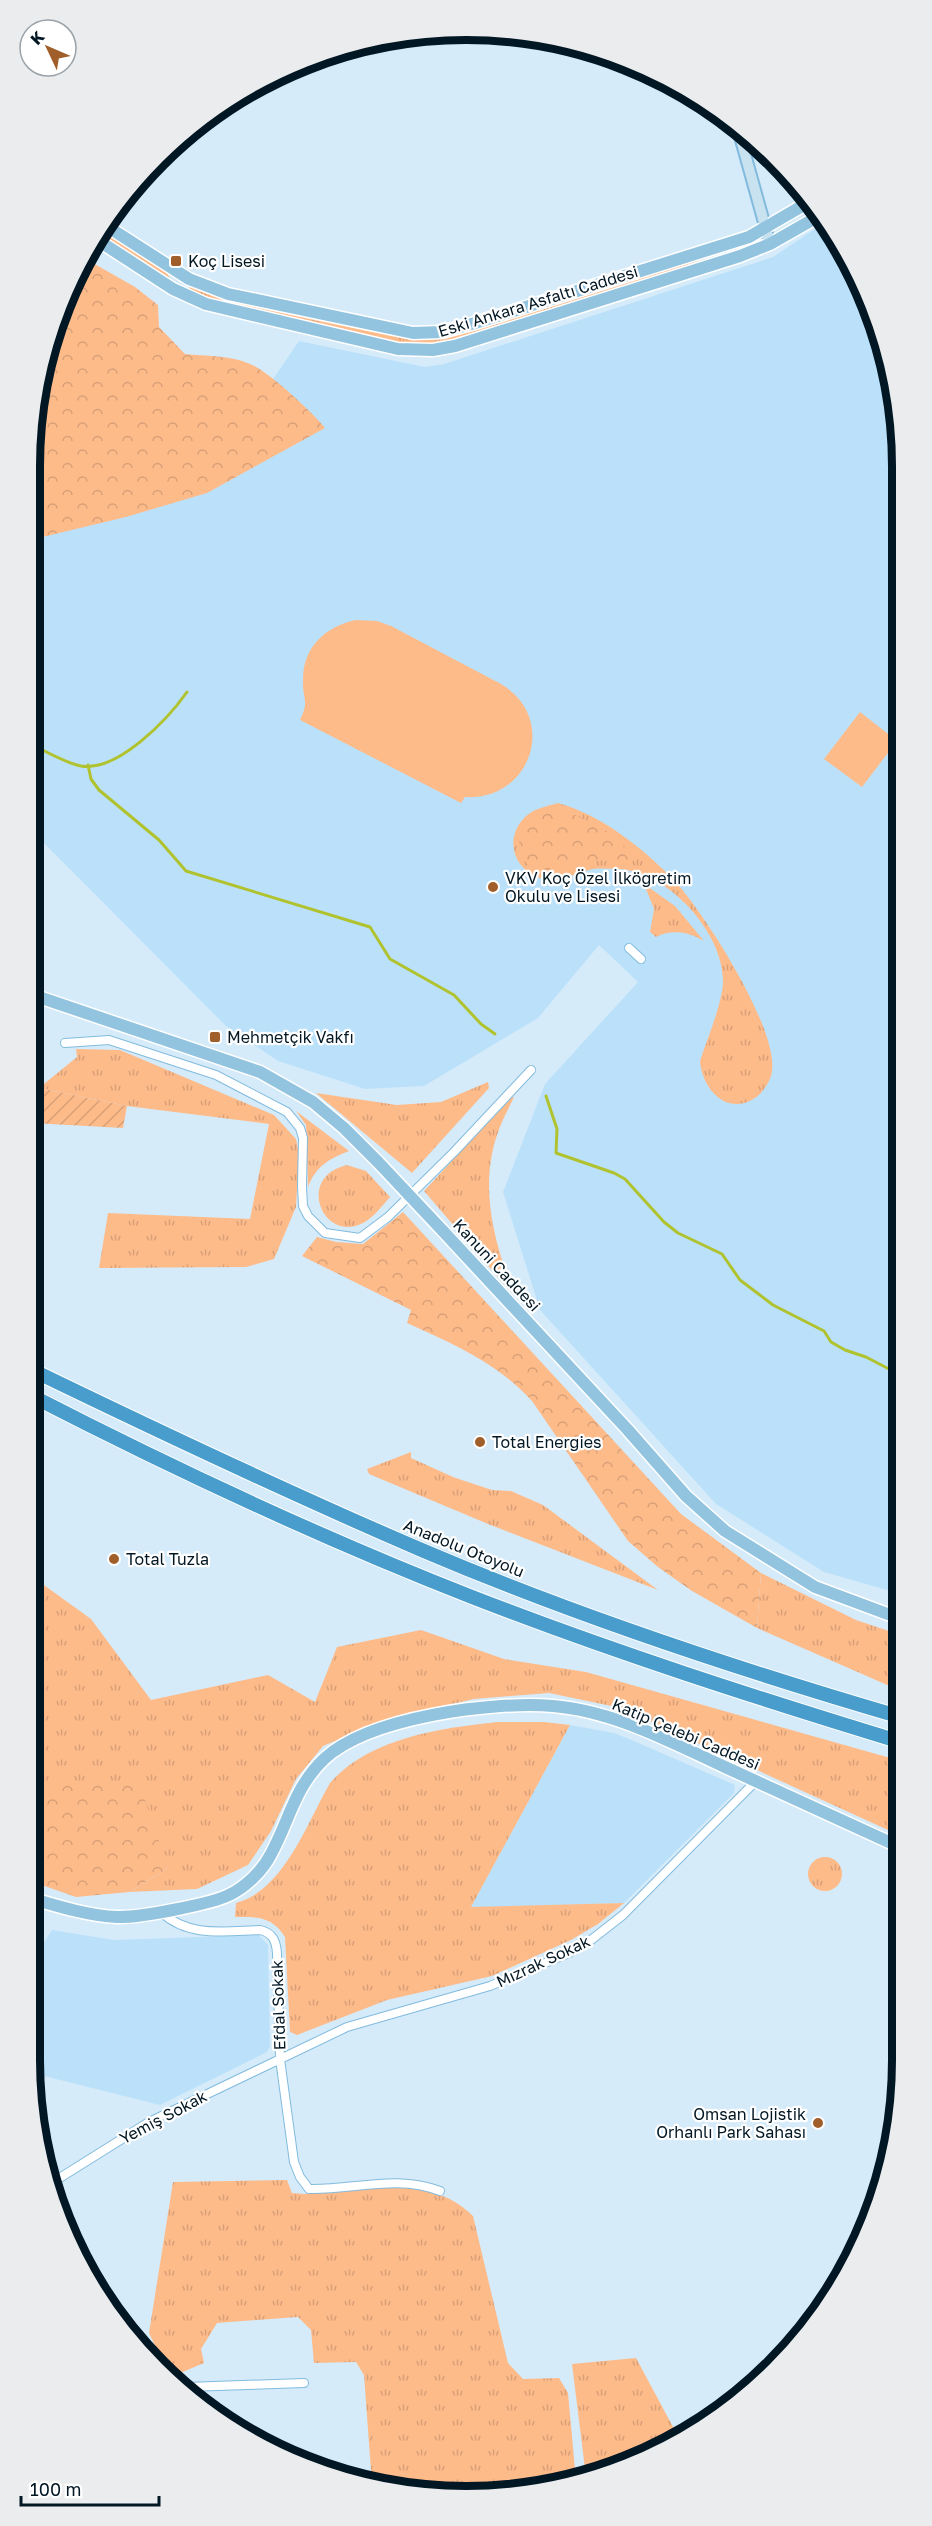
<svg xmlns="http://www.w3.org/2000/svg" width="932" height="2526" viewBox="0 0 932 2526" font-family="'Golos Text',sans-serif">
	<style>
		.built { fill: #bbe1fa }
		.grass { fill: url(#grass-tufts) }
		.forest { fill: url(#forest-crowns) }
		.garden { fill: url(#garden-furrows) }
		.pitch { fill: #febb8a }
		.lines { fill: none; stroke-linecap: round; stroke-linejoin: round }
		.stream { stroke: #b0c22e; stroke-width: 3 }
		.street-casing { stroke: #82bbde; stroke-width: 10 }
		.secondary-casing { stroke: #82bbde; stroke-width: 14 }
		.primary-casing { stroke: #fff; stroke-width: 15 }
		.highway-casing { stroke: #fff; stroke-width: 16 }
		.street { stroke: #fff; stroke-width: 8 }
		.secondary { stroke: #c8e2f0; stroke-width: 10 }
		.primary { stroke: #92c4e0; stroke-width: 12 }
		.highway { stroke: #499dcc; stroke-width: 14 }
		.primary-bridge-casing { stroke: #fff; stroke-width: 15; stroke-linecap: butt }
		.primary-bridge { stroke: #92c4e0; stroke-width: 12 }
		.poi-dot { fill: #a05f2a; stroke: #fff; stroke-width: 2 }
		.labels { text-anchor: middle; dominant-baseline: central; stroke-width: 4.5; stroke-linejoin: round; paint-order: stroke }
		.poi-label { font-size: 16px; fill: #021724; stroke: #fff; text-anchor: start }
		.street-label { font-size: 16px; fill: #021724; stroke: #fff }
		.rim { fill: none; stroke: #021724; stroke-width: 8 }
	</style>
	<defs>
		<pattern id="grass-tufts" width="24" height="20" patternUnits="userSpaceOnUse" patternTransform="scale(1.5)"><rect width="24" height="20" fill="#febb8a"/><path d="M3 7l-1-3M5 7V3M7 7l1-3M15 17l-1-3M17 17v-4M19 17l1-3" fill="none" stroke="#d8a077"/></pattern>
		<pattern id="forest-crowns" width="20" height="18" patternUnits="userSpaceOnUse" patternTransform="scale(1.5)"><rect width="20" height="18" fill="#febb8a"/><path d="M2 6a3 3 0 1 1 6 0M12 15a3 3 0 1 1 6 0" fill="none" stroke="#d8a077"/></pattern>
		<pattern id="garden-furrows" width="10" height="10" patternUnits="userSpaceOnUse" patternTransform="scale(1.5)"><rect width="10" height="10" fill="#febb8a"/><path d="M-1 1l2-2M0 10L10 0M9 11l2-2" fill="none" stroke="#d8a077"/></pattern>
	</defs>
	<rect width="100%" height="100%" fill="#d5ebfa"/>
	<!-- built -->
	<path class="built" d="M824,223L857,273L898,409L901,1594L824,1572L716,1504L540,1310L503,1192L545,1084L638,982L599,945L538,1018L424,1086L365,1089L278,1061L226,1026L30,829V466L45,353L75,273L183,364L271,382L299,341L425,367L444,364L773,257Z
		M570,1725L614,1733L634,1741L735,1785L734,1793L624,1903L470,1908Z
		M52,1930L114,1940L259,1935L268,1945L270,2046L267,2052L160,2105L32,2073L30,1964Z"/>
	<!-- grass -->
	<path class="grass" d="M102,230L167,273L172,282L99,234Z
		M750,242L657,276L454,341L432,344L397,343L209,299L189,289L190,286L219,298L354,328L405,338H438Z
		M558,803C601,815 640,846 671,877C701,907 784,1035 771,1076C768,1085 762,1093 755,1098C726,1117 702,1088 700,1061C707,1039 722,1005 723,982C724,934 670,873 620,869C612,869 601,868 593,869C576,873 557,884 540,878C513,869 504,838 525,817C533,809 547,806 558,803Z
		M644,884L675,906L704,941C689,932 672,929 656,937L650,932L654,909Z
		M76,1049L120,1050L274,1115L296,1139L299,1155L296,1207L274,1259L246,1267L99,1268L108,1213L250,1219L269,1124L127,1106L39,1088L77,1057Z
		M488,1082L489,1088L412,1173L316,1093L397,1105L441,1102Z
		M514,1097C508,1110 501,1122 497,1135C480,1186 493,1236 510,1284V1291L424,1191L510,1098Z
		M296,1111L349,1151C329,1159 316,1166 308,1187L306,1125Z
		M347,1165L366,1171L390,1197C382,1206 373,1218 363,1223C323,1244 295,1177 347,1165Z
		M411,1452V1458L453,1477L492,1490L511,1491L543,1505L658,1590L488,1524L369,1474L367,1469Z
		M761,1573L856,1620L901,1635V1691L757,1628Z
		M30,1575L91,1619L151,1700L268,1675L315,1702L337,1647L421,1630L504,1659L586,1672L901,1761V1836L621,1708L549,1693L474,1699L394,1717L323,1746L296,1779L271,1831L248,1865L197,1889L129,1892L168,1868L30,1784Z
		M497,1722H544L570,1725L471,1907L624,1903L598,1924L571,1940L492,1976L387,2000L297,2035L290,2032L285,1937C272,1916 257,1917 235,1917L236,1903C284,1890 307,1823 330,1783C369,1738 441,1728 497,1722Z
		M808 1874a17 17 0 1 1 34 0a17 17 0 1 1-34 0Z
		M287,2180L292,2193L304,2194C361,2189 428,2172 473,2216L508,2363L523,2379L559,2378L568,2393L576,2480L551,2488L409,2492L372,2484L364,2375L356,2362L314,2363L311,2330L298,2317L217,2323L201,2349L204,2363L173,2376L168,2372L149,2333L173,2182Z
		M636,2358L679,2438L633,2463L586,2477L572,2364Z"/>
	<!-- forest -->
	<path class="forest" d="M84,258L135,287L158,305L159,327L185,354C206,356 230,355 250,364C268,371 312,412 325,428L207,493L126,517L30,540C30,446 33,340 84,258Z
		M559,810C591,818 615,837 637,860C624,860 609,859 596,861C581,864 563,874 547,874C529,874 514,851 521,834C527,819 545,814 559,810Z
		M403,1212L681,1514L761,1573L757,1628L692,1591L658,1567L628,1541L532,1401C498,1363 453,1344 407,1323L411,1310L302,1256L317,1237L336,1242L363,1244Z
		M139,1782L168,1868L129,1892L76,1897L30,1881V1784Z"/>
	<!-- garden -->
	<path class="garden" d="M39,1088L127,1106L123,1128L32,1123Z"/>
	<!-- pitch -->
	<path class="pitch" d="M356,620L377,621L391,626L501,684C559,718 531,801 465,797L461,803L300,720C310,700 302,699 303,679C303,647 326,626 356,620Z
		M860,712L897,741L862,787L824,759Z"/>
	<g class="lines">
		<!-- stream -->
		<path class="stream" d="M30,744C46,751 65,763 81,766C118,772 168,719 187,692
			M88,765L91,779L99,790L159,840L186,871L370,927L390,959L454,995L481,1024L495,1034
			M546,1096L557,1129L556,1153L614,1173L625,1179L664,1222L678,1233L722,1254L740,1280L773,1305L824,1331L831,1342L845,1350L866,1357L889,1369L900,1381"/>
		<!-- street casing -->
		<g class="street-casing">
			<path id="street" d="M629,948L641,959
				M65,1043L109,1040L216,1075L287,1112L300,1128L303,1138L302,1186L303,1206L308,1216L325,1233L360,1238L388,1217L454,1152L531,1070
				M161,1912C189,1938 225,1931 260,1930C273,1933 276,1941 277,1953L280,2059L294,2162L300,2177L309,2189C355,2190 396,2174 440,2191
				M50,2184L149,2122L347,2027L490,1986L569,1953L591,1940L623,1915L756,1781
				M186,2387L304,2383"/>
		</g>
		<!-- secondary casing -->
		<g class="secondary-casing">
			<path id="secondary" d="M738,129L770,244"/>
		</g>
		<!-- primary casing -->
		<g class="primary-casing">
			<path id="primary" d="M105,225L189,279L228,294L413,333L442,332L475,323L749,237L809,202
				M96,239L173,289L206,304L398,349L433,350L455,346L740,256L770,244L819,216
				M30,994L260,1072L313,1102L344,1128L378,1162
				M442,1230L627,1429L686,1496L725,1531L815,1587L901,1619
				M30,1898C57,1906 89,1916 117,1917C138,1918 211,1904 229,1895C246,1887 263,1870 271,1854C290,1819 294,1788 324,1759C369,1717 493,1701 553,1706C614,1711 671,1742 725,1767C784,1794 843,1821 902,1848"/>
		</g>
		<!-- highway casing -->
		<g class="highway-casing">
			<path id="highway" d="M30,1369C160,1432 291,1494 424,1551C579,1617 740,1670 901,1717
				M30,1395C174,1469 321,1538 472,1597C613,1652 757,1698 901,1742"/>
		</g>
		<!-- street -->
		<use href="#street" class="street"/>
		<!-- secondary -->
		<use href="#secondary" class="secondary"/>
		<!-- primary -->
		<use href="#primary" class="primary"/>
		<!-- highway -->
		<use href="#highway" class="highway"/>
		<!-- primary-bridge casing -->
		<g class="primary-bridge-casing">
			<path id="primary-bridge" d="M378,1162L442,1230"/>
		</g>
		<!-- primary-bridge -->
		<use href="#primary-bridge" class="primary-bridge"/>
	</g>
	<!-- markers -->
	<g class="poi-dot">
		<rect x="170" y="255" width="12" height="12" rx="3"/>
		<circle cx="493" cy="887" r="6"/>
		<rect x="209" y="1031" width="12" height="12" rx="3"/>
		<circle cx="480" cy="1442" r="6"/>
		<circle cx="114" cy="1559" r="6"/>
		<circle cx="818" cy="2123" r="6"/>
	</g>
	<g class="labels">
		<!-- poi labels -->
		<g class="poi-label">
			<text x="188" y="261">Koç Lisesi</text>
			<text x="505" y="878">VKV Koç Özel İlköğretim<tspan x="505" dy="18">Okulu ve Lisesi</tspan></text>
			<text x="227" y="1037">Mehmetçik Vakfı</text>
			<text x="492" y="1442">Total Energies</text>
			<text x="126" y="1559">Total Tuzla</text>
			<text x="806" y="2114" text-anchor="end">Omsan Lojistik<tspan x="806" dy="18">Orhanlı Park Sahası</tspan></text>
		</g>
		<!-- street labels -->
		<g class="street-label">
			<text transform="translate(538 301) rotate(-17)">Eski Ankara Asfaltı Caddesi</text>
			<text transform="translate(497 1265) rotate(47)">Kanuni Caddesi</text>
			<text transform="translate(464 1548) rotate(22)">Anadolu Otoyolu</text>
			<text transform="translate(686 1734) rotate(23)">Katip Çelebi Caddesi</text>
			<text transform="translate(543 1961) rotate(-25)">Mızrak Sokak</text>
			<text transform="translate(278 2005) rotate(-92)">Efdal Sokak</text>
			<text transform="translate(163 2117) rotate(-28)">Yemiş Sokak</text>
		</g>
	</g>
	<!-- crop -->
	<path d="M0 0H932V2526H0ZM466 40H466A426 426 0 0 1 892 466V2060A426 426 0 0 1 466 2486H466A426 426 0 0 1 40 2060V466A426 426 0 0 1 466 40Z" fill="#ebeced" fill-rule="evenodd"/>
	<path class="rim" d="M466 40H466A426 426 0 0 1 892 466V2060A426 426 0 0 1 466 2486H466A426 426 0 0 1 40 2060V466A426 426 0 0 1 466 40Z"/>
	<!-- north arrow -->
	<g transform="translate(48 48) rotate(314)"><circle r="28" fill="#ffffff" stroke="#9aa2a7" stroke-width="1.5"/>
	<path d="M0-4.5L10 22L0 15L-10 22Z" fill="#a05f2a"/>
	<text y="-9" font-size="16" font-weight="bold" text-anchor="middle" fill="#021724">K</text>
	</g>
	<!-- scale -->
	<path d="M21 2496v9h138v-9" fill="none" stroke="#021724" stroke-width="3"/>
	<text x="30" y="2496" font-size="18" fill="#021724" stroke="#ffffff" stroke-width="4.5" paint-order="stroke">100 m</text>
</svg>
